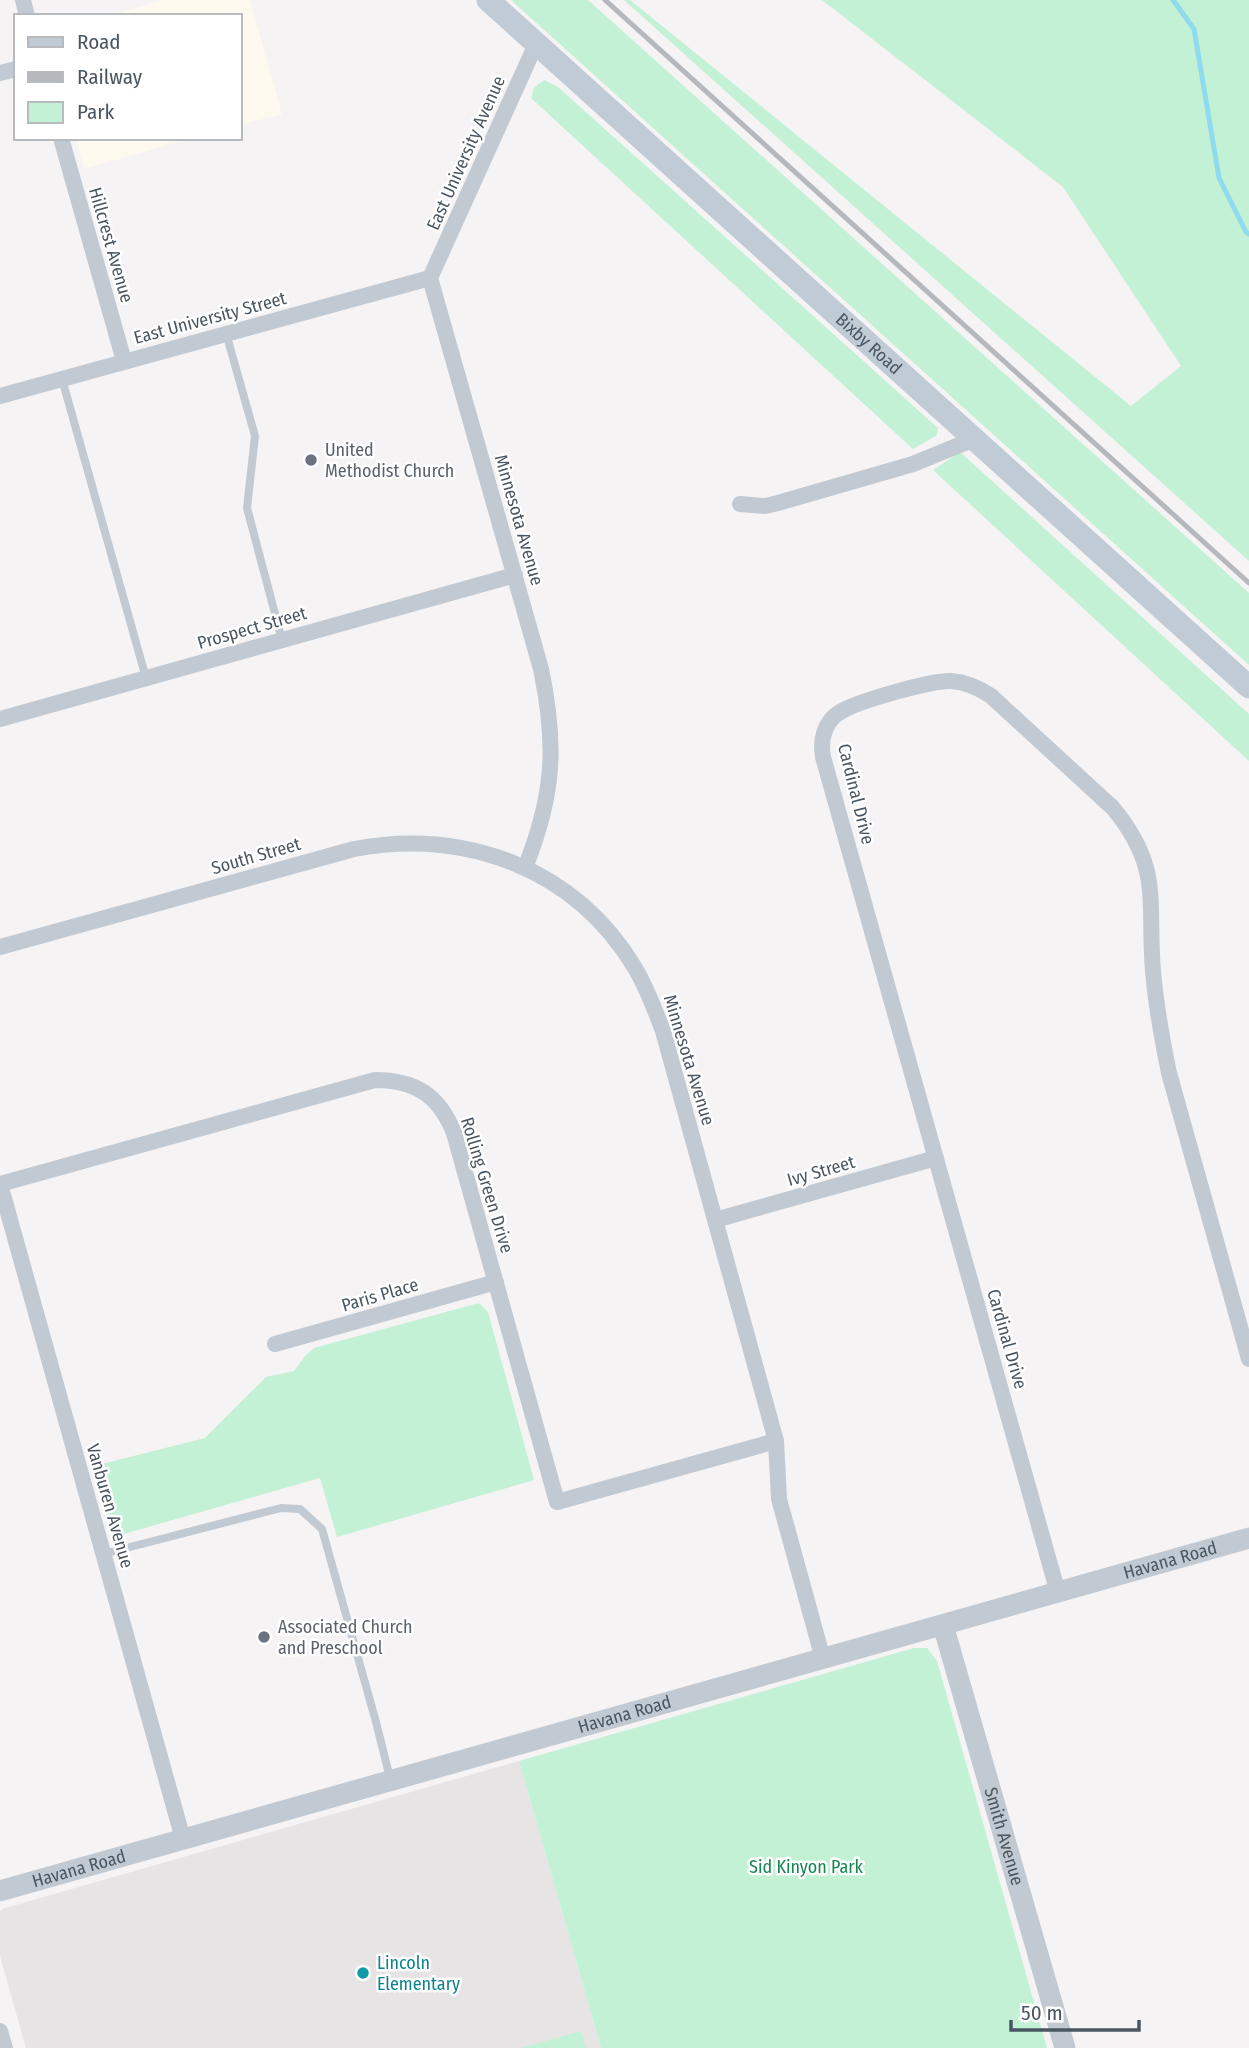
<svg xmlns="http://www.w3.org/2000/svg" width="1249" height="2048" viewBox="0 0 1249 2048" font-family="'Fira Sans Condensed',sans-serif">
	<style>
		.commercial { fill: #fdf9ef }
		.education { fill: #e6e4e5 }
		.green { fill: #c3f1d5 }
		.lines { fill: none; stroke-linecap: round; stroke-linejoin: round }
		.stream { stroke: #90daee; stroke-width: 5 }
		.service { stroke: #c1cad2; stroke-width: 8 }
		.minor { stroke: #c1cad2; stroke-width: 16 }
		.tertiary { stroke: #c1cad2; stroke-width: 21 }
		.secondary { stroke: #c1cbd6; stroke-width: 23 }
		.rail { stroke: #b5b8bd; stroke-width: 5 }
		.worship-dot { fill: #6b7280; stroke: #fff; stroke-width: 2.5 }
		.culture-dot { fill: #0f9aa8; stroke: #fff; stroke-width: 2.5 }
		.labels { text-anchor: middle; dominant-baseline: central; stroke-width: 5; stroke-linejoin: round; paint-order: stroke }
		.street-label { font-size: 18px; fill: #4a5661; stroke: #fff }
		.worship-label { font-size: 18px; fill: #5b616d; stroke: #fff; text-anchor: start }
		.park-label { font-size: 18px; fill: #17864f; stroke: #fff }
		.culture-label { font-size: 18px; fill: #0d838f; stroke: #fff; text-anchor: start }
	</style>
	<rect width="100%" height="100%" fill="#f5f3f3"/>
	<!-- commercial -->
	<path class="commercial" d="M164,0H250L282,114L240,125V16H107Z
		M76,138H193L84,169Z"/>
	<!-- education -->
	<path class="education" d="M519,1761L601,2048H26L0,1956V1911L2,1909Z"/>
	<!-- green -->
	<path class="green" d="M511,0H588L1249,593V665Z
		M624,0H630L1131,406L1181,366L1063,187L822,0H1249V561Z
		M544,80L558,87L938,428L937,435L913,449L531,98L534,88Z
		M960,452L1249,714V761L933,470Z
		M479,1303L488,1312L534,1480L337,1537L320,1478L113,1537L94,1466L205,1438L266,1377L294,1371L305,1356L314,1348Z
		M914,1648H927L937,1661L1047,2048H601L519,1761Z
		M581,2031L586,2048H521Z"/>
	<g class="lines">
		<!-- stream -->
		<path class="stream" d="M1173,0L1194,29L1219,178L1246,232L1249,234"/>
		<!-- service -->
		<path class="service" d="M226,333L255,436L247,508L282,640
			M62,379L146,678
			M103,1554L281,1508L300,1509L322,1529L376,1722L390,1778"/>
		<!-- minor -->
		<path class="minor" d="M23,0L27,16
			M0,73L16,69
			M61,138L124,361
			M430,278L541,669C557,746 554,795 525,868
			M430,278L536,44
			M0,396L430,278
			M740,504L765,506L778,503L913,464L974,439
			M0,719L515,575
			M0,947L354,849C465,828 575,868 635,968C647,988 655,1010 663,1031L776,1441L779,1499L823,1659
			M0,1184L375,1080C415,1080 439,1095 454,1133L557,1502L776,1441
			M0,1184L183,1839
			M715,1220L936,1158
			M275,1344L496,1282
			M1058,1593L823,757C821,745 822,732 830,721C833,717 838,713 842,711C859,701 932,680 951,681C965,682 979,688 991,696L1113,808C1163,869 1147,901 1153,971C1156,1006 1162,1039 1169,1073L1249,1359
			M0,2031L5,2048"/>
		<!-- tertiary -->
		<g class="tertiary">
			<path id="s1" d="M943,1625L1065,2048"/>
			<path id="s2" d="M0,1891L1249,1538"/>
		</g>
		<!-- secondary -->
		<path class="secondary" id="s3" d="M488,0L1249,687"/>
		<!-- rail -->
		<path class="rail" d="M605,0L1249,583"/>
	</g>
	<!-- markers -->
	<g class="worship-dot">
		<circle cx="311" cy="460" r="7"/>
		<circle cx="264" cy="1637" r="7"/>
	</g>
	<circle class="culture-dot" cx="363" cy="1973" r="7"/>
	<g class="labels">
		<!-- street labels -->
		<g class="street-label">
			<text transform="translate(466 153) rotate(-66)">East University Avenue</text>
			<text transform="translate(111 245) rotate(74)">Hillcrest Avenue</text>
			<text transform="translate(210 318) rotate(-15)">East University Street</text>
			<text stroke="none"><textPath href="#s3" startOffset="513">Bixby Road</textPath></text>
			<text transform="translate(519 520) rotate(74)">Minnesota Avenue</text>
			<text transform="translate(252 628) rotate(-16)">Prospect Street</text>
			<text transform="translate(856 794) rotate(76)">Cardinal Drive</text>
			<text transform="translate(256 856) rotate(-16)">South Street</text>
			<text transform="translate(689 1060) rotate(73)">Minnesota Avenue</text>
			<text transform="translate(821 1171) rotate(-16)">Ivy Street</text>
			<text transform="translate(487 1185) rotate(73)">Rolling Green Drive</text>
			<text transform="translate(380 1295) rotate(-16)">Paris Place</text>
			<text transform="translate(1007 1339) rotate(74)">Cardinal Drive</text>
			<text transform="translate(110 1506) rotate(74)">Vanburen Avenue</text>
			<text stroke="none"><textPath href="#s2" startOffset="1216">Havana Road</textPath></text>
			<text stroke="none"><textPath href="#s2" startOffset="649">Havana Road</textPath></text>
			<text stroke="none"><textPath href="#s1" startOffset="220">Smith Avenue</textPath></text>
			<text stroke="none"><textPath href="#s2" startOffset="82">Havana Road</textPath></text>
		</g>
		<!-- worship labels -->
		<g class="worship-label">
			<text x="325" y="450">United<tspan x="325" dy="21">Methodist Church</tspan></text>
			<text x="278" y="1627">Associated Church<tspan x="278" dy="21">and Preschool</tspan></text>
		</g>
		<!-- park labels -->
		<g class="park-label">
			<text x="806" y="1867">Sid Kinyon Park</text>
		</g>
		<!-- culture labels -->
		<g class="culture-label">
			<text x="377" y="1963">Lincoln<tspan x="377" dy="21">Elementary</tspan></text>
		</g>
	</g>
	<!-- legend -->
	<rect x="14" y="14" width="228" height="126" fill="#ffffff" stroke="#b7bbc0" stroke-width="2"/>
	<rect x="28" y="37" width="35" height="10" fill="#c1cbd6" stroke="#b7bbc0" stroke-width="2"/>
	<text x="77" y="49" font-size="21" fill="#4a5661">Road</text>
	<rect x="28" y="72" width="35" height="10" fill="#b5b8bd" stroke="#b7bbc0" stroke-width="2"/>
	<text x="77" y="84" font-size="21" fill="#4a5661">Railway</text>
	<rect x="28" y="102" width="35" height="21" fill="#c3f1d5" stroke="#b7bbc0" stroke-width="2"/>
	<text x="77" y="119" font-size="21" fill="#4a5661">Park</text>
	<!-- scale -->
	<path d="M1011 2020v10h128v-10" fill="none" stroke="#4a5661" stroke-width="3.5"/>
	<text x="1021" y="2020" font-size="21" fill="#4a5661" stroke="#ffffff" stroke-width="5" paint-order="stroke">50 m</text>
</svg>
